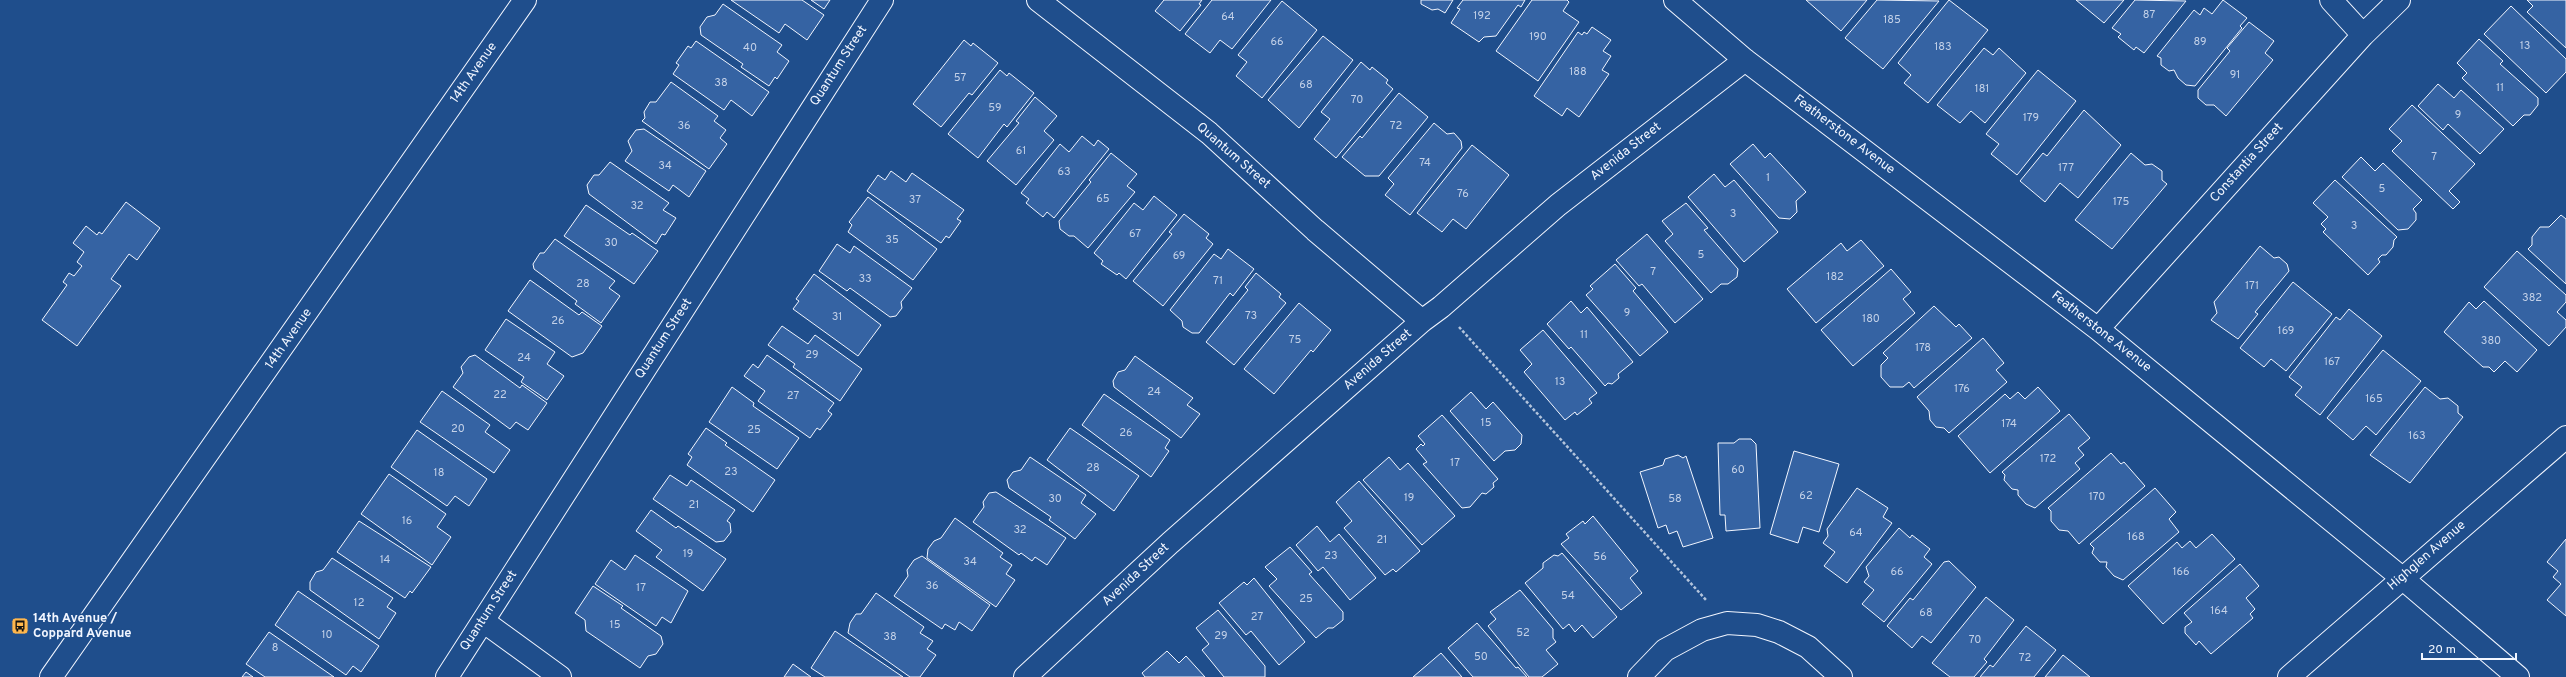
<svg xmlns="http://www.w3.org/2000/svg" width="2566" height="677" viewBox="0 0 2566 677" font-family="Overpass,sans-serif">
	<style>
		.building { fill: #3563a3; stroke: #f2f6ff }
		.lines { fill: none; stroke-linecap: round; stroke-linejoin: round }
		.street-casing { stroke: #f2f6ff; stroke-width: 24 }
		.secondary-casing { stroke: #f2f6ff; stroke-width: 24 }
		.primary-casing { stroke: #f2f6ff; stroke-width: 24 }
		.path { stroke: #b3c4dc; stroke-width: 2.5; stroke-dasharray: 3 2; stroke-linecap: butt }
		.street { stroke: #1f4e8c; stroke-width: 22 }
		.secondary { stroke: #1f4e8c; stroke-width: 22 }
		.primary { stroke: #1f4e8c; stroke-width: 22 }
		.labels { text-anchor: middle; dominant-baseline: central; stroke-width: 3; stroke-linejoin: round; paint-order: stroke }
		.number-label { font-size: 11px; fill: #c3d1e8 }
		.street-label { font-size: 13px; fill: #f2f6ff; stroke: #1f4e8c }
		.poi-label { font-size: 13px; font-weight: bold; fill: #f2f6ff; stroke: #1f4e8c; text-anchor: start }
	</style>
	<rect width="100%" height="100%" fill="#1f4e8c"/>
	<!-- building -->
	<path class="building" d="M731,0H802L824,15L807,40L785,24L779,33Z
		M811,0H830L824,9Z
		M1164,0H1202L1199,4L1201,5L1180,31L1155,11Z
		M1212,0H1271L1232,49L1220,40L1210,53L1185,34Z
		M1421,0H1453L1445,13L1438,9L1432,10L1421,4Z
		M1463,0H1525L1521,7L1518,5L1496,36L1484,37L1479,42L1451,23L1460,9L1457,8Z
		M1532,0H1567L1569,2L1563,11L1579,22L1538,81L1496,51Z
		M1806,0H1867L1841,31Z
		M1877,0L1939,1L1883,69L1845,38Z
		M1949,0L1988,30L1928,103L1904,83L1911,75L1898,63Z
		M2076,0H2124L2104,23Z
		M2135,0L2186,1L2144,53L2136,47L2134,50L2118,37L2121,34L2112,28Z
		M2223,0L2247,18L2240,26L2242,28L2195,86L2186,85L2178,78L2174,70L2169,71L2161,65V58L2157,56L2194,10L2200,15L2204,8L2212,14Z
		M2527,0H2566V48L2527,12L2533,6Z
		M1282,1L1317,30L1262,98L1236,76L1247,62L1238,55Z
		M723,4L782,45L777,52L789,61L777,79L775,77L769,86L741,67L743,64L701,35L700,27L707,17L715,15Z
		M2511,6L2566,59V72L2546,93L2484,34Z
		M2249,22L2274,41L2265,53L2273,60L2226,116L2214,105H2206L2198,98V90L2230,51L2227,48Z
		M1592,27L1611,40L1603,51L1611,56L1602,70L1609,74L1579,117L1567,108L1562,116L1534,96L1578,32L1582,35L1584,32L1587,34Z
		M1323,36L1353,60L1299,128L1268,100Z
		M2479,39L2503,61L2500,64L2538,98V105L2530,115H2524L2513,126L2462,78L2467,73L2457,63Z
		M964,40L971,46L973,43L998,63L972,95L969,93L941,127L913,104Z
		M696,41L769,92L752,116L731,100L724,110L673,74L679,65L676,63L688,46L691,48Z
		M1984,48L1993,55L1999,48L2026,73L1985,123L1971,111L1960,123L1937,105Z
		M1361,62L1370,70L1372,67L1388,80L1386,83L1393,89L1336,158L1314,139L1330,119L1321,112Z
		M1000,70L1007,76L1009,73L1034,93L1007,127L1004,124L978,158L948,134Z
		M2038,70L2076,101L2017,175L1991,154L1999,144L1986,134Z
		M671,82L718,116L714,121L726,130L720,138L727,144L709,169L642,121L645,118L644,112L650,102H656Z
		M2438,84L2454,98L2461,90L2504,129L2480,154L2448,124L2443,130L2418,106Z
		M1399,93L1428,117L1379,176H1365L1342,157L1360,136L1362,138Z
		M1035,97L1057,116L1044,131L1054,140L1016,185L987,161L1019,123L1016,121Z
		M2412,105L2475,164L2449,191L2460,202L2453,209L2392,151L2402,141L2389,129Z
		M2084,110L2121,145L2078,198L2060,183L2045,202L2020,181L2043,153L2047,156Z
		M1434,123L1447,134L1454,133L1461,141L1462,148L1410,215L1385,195L1394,184L1388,178Z
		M644,129L706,171L689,197L673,185L669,191L625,161L632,151L628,141L636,130Z
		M1082,136L1094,146L1098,140L1109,149L1054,218L1047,212L1043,217L1026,203L1029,199L1021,193L1060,144L1069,152Z
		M1753,144L1765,158L1770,153L1806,192L1796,201L1797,212L1790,219L1779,218L1730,164Z
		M1472,145L1509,175L1466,229L1453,219L1442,232L1417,213Z
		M1111,153L1137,174L1127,186L1135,192L1088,248L1074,236H1069L1060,229L1059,221L1091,182L1089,180Z
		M2131,153L2145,165L2152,164L2162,171V180L2167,184L2112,249L2075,220Z
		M2361,157L2375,171L2383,163L2422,200L2413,209L2416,213V220L2408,229L2398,230L2342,177Z
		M610,162L669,203L663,210L676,218L665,235L662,234L656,244L589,194L587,185L594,175H599Z
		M891,171L906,182L912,173L964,210L957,219L961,221L949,238L946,236L941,243L867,191L878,175L885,180Z
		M1714,174L1725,187L1734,180L1778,232L1744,262L1688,197Z
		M2335,180L2397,237L2394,240L2393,247L2386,255H2382L2378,259L2380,262L2368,275L2323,232L2326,229L2321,224L2328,217L2313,203Z
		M1154,196L1177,215L1126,279L1119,273L1117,275L1101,264L1103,261L1094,253L1134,203L1143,210Z
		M868,197L937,249L913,280L848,232L852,225L849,222Z
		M126,202L160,228L137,260L129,254L111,279L121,286L77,346L42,320L67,285L63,282L69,273L74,276L82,266L77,262L84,252L73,243L86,226L97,235L99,232L102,234Z
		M1686,203L1708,228L1704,230L1738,269L1737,277L1728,284H1721L1711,293L1665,241L1673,234L1662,221Z
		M586,205L630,235L632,233L658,251L634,284L564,236Z
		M1184,214L1209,234L1206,238L1213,244L1163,306L1133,281L1172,234L1169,232Z
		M2561,215L2566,219V284L2528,249L2532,245V237L2540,227H2549Z
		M1647,234L1703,299L1675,323L1642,284L1639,286L1616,260Z
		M555,239L615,281L609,288L620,296L601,323L575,304L577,301L534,269L533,264L540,253H544Z
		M1861,240L1884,266L1816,323L1787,289L1841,243L1847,251Z
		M837,244L850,253L854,246L912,288L901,302L902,308L896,316L890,317L850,288L847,291L819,271Z
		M2260,246L2274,258L2279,257L2287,264L2289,271L2255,312L2258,314L2238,339L2211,320L2217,313L2214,302Z
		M1228,249L1254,269L1233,296L1230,293L1199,333H1192L1183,327L1182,321L1170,310L1214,254L1221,259Z
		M2517,251L2566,295V302L2557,312L2566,320V327L2549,346L2484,287Z
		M1615,264L1636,288L1633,291L1668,332L1640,356L1586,295L1593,289L1590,286Z
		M1891,269L1911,292L1903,299L1915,313L1853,366L1821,330Z
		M1256,273L1281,294L1279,297L1286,303L1234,365L1206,342L1248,290L1245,287Z
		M814,274L881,325L858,356L793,309L799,301L796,299Z
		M530,280L579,315L582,312L602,326L583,353L572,357L508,311Z
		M2293,282L2332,314L2286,371L2271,359L2264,367L2240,348Z
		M1571,301L1581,313L1587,307L1633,362L1618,374L1619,378L1612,384L1608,383L1605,386L1571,347L1569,349L1547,324Z
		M2484,301L2537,350L2517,372L2505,361L2494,372L2489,367H2483L2444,332L2469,302L2476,309Z
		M1299,303L1331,330L1313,352L1311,350L1274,394L1244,369Z
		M1934,306L1956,327L1959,324L1972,338L1914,388L1909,382L1903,387H1890L1881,377V365L1888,358L1883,353Z
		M2349,309L2382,336L2320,415L2295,395L2302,387L2289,377L2336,317L2340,320Z
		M506,319L555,352L547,364L564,376L547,400L521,382L524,377L485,350Z
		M782,326L808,344L815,335L862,369L840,401L793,367L795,364L768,345Z
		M1543,330L1597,393L1589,399L1592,403L1577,415L1575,412L1565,420L1524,372L1532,364L1520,350Z
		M1983,338L2004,363L1996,370L2007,382L1949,433L1944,428L1936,427L1930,420L1929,411L1917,397Z
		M2383,350L2421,381L2376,435L2366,426L2353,440L2327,418Z
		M475,355L520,388L522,385L547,403L528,430L516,422L510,429L453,387L463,373L461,367L469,357Z
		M767,355L834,403L828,411L832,414L820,430L817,428L810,438L758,401L765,391L744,376L753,364L758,368Z
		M1135,356L1193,398L1187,405L1200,414L1181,438L1114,387L1113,381L1118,372L1125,370Z
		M732,387L754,403L753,406L799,438L777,469L709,422Z
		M2038,387L2060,411L1990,473L1958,436L2005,394L2010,399L2018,392L2025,399Z
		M2425,387L2440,399L2448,398L2458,406V413L2463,417L2410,483L2370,455Z
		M442,391L490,425L485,432L510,450L494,473L420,422Z
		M1471,392L1486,409L1493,402L1522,435L1521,444L1515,450L1505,451L1494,461L1450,411Z
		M1104,394L1170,440L1165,448L1169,451L1151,477L1082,425Z
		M2069,414L2090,438L2078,448L2084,455L2075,463L2080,469L2035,508L2026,504L2018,495V490L2012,489L2004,480L2005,475L2002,472Z
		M1442,415L1498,479L1493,483L1494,487L1486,494L1482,493L1470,507L1462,508L1423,464L1427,462L1416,449L1421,444L1423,446L1425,444L1418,436Z
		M706,428L727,443L725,445L775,480L753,512L687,465L692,457L688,454Z
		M1070,428L1139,476L1114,511L1047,460Z
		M417,430L487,479L469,506L455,496L447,506L391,467Z
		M1739,439H1751L1756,444L1760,528L1726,531L1725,515H1720L1718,443H1734Z
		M1794,451L1839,464L1819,532L1803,527L1798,543L1770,534Z
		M2111,453L2121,464L2124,462L2145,486L2079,544L2068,531L2059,530L2051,521V511L2048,508Z
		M1678,455L1683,458L1686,456L1713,538L1683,547L1677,531L1669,534L1666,525L1658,528L1640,472L1663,465L1665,459Z
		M1030,457L1086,495L1081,503L1096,514L1075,539L1049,520L1051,517L1009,488L1007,480L1013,472L1021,470Z
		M1389,457L1400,470L1408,463L1455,516L1422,545L1363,480Z
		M389,474L446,514L437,527L451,537L432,565L361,514Z
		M670,475L687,486L691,480L735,510L727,521L730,523L731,532L724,541L716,542L653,499Z
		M1359,481L1420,551L1396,572L1393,569L1385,575L1344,528L1352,521L1336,502Z
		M1857,488L1888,508L1883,517L1892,523L1847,583L1824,566L1835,552L1823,543L1828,536L1827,529Z
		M2155,488L2176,512L2169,519L2179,532L2123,580L2114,576L2106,567L2107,562H2100L2092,553L2094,548L2090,544Z
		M996,492L1066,538L1047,565L1035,557L1032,561L1021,553L1019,555L973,522L984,507L983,502L989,493Z
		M651,510L676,528L678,526L726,559L703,591L656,557L662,550L636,531Z
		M1593,516L1638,571L1630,578L1642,593L1621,610L1561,544L1569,538L1566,534L1583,521L1585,524Z
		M955,518L1003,553L1000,557L1012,565L1006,574L1015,580L996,607L927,558L928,549L934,541L941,538Z
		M359,521L431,567L412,593L410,591L405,598L337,552Z
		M1317,526L1330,542L1339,534L1376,578L1350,600L1323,567L1318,571L1296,545Z
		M1899,528L1910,538L1912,535L1930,549L1924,557L1932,564L1884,622L1862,604L1874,590L1864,582L1869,576L1866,567Z
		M2212,534L2235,559L2163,624L2128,586L2177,542L2182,548L2190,541L2196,548Z
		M2566,539V616L2547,600L2561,584L2553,577L2558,571L2547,562Z
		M1290,547L1312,572L1309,574L1343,612V620L1333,628H1328L1316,638L1269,586L1277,579L1265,567Z
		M1562,553L1617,617L1593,638L1582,625L1575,632L1569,624L1563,629L1525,583L1543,568V563L1554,555L1558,556Z
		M635,555L688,591L671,623L662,617L656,626L595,584L611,560L625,570Z
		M922,556L990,605L972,631L959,622L955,630L945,624L942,629L894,596L908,576L907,570L914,560Z
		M332,558L393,598L387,607L396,613L379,639L310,590V582L316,572L323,570Z
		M1949,561L1976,587L1931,643L1922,636L1912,648L1887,626L1910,598L1913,600L1944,562Z
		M2240,564L2259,586L2246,598L2255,609L2250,614L2253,618L2211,654L2199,641L2196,645L2185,633V627L2192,622L2184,613Z
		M1254,578L1305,642L1279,665L1251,631L1246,635L1219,603L1244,582L1247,585Z
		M593,586L623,606L621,608L661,636L663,644L656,654L648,656L640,668L586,631L585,620L575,613Z
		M1520,590L1553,629V638L1556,642L1546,650L1558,664L1542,677H1529L1488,626L1496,619L1490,612Z
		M298,591L379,646L361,672L353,666L346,675L275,625Z
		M876,593L924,627L920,633L933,641L927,649L936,655L920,677H910L848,633L850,623L856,614H861Z
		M1986,597L2014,620L1984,659L1987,662L1974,677H1950L1932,663Z
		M1218,610L1265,666V677H1224L1202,650L1209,644L1196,628Z
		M1477,623L1516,668L1518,667L1527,677H1473L1448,648Z
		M2026,626L2056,650L2034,677H1980L1990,665L1993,667Z
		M835,631L903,677H825L811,668Z
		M269,632L334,677H265L246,664Z
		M1167,651L1179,663L1186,656L1205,677H1145L1142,673Z
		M1441,653L1462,677H1413Z
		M2063,655L2090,677H2045Z
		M793,664L811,677H784Z
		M246,672L253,677H242Z"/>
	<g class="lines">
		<!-- street casing -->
		<g class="street-casing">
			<path id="street" d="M1038,0L1209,133L1315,230L1422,321
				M1675,0L1745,60L2098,329L2402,578L2518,677
				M2331,0L2363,35
				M2098,329L2363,35L2399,0
				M483,621L560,677
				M447,677L882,0
				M1025,677L1170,543L1422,321L1441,307L1558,205L1745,60
				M1639,677L1665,650L1702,630L1727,623L1757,625L1779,632L1808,647L1841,677"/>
		</g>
		<!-- secondary casing -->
		<g class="secondary-casing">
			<path id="secondary" d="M2289,677L2566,437"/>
		</g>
		<!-- primary casing -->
		<g class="primary-casing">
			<path id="primary" d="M51,677L525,0"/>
		</g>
		<!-- path -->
		<path class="path" d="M1459,327L1706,600"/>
		<!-- street -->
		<use href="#street" class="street"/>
		<!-- secondary -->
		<use href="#secondary" class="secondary"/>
		<!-- primary -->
		<use href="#primary" class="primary"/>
	</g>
	<!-- icons -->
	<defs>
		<g id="bus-square" transform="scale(0.9)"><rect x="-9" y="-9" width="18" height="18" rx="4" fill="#ffb74d" stroke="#1f4e8c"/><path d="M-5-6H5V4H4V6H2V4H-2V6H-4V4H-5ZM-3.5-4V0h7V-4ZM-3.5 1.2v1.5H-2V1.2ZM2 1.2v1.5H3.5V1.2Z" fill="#111"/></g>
	</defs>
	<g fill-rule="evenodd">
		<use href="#bus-square" x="20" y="626"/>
	</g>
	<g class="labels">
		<!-- number labels -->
		<g class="number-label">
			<text x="2149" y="15">87</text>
			<text x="1482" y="16">192</text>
			<text x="1228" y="17">64</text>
			<text x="1892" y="20">185</text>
			<text x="1538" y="37">190</text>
			<text x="1277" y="42">66</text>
			<text x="2200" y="42">89</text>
			<text x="2525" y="46">13</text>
			<text x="1943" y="47">183</text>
			<text x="750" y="48">40</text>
			<text x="1578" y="72">188</text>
			<text x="2235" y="75">91</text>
			<text x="960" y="78">57</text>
			<text x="721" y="83">38</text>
			<text x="1306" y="85">68</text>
			<text x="2500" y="88">11</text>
			<text x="1982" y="89">181</text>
			<text x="1357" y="100">70</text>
			<text x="995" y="108">59</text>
			<text x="2458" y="115">9</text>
			<text x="2031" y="118">179</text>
			<text x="684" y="126">36</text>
			<text x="1396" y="126">72</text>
			<text x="1021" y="151">61</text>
			<text x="2434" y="157">7</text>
			<text x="1425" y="163">74</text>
			<text x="665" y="166">34</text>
			<text x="2066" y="168">177</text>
			<text x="1064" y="172">63</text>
			<text x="1768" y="178">1</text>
			<text x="2382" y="189">5</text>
			<text x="1463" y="194">76</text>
			<text x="1103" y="199">65</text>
			<text x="915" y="200">37</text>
			<text x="2121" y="202">175</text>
			<text x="637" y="206">32</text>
			<text x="1733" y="214">3</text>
			<text x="2354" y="226">3</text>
			<text x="1135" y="234">67</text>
			<text x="892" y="240">35</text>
			<text x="611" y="243">30</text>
			<text x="1701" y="255">5</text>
			<text x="1179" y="256">69</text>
			<text x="1653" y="272">7</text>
			<text x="1835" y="277">182</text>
			<text x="865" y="279">33</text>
			<text x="1218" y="281">71</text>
			<text x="583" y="284">28</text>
			<text x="2252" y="286">171</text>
			<text x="2532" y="298">382</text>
			<text x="1627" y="313">9</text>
			<text x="1251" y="316">73</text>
			<text x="837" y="317">31</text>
			<text x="1871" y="319">180</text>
			<text x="558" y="321">26</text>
			<text x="2286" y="331">169</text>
			<text x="1584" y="335">11</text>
			<text x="1295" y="340">75</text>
			<text x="2491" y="341">380</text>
			<text x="1923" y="348">178</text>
			<text x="812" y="355">29</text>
			<text x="524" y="358">24</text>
			<text x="2332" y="362">167</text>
			<text x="1560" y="382">13</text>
			<text x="1962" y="389">176</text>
			<text x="1154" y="392">24</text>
			<text x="500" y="395">22</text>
			<text x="793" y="396">27</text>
			<text x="2374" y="399">165</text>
			<text x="1486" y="423">15</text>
			<text x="2009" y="424">174</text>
			<text x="458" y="429">20</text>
			<text x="754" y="430">25</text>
			<text x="1126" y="433">26</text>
			<text x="2417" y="436">163</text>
			<text x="2048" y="459">172</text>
			<text x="1455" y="463">17</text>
			<text x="1093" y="468">28</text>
			<text x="1738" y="470">60</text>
			<text x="731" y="472">23</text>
			<text x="439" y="473">18</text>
			<text x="1806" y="496">62</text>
			<text x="2097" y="497">170</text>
			<text x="1409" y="498">19</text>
			<text x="1055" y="499">30</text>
			<text x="1675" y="499">58</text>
			<text x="694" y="505">21</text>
			<text x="407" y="521">16</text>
			<text x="1020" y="530">32</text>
			<text x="1856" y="533">64</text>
			<text x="2136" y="537">168</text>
			<text x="1382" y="540">21</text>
			<text x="688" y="554">19</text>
			<text x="1331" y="556">23</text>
			<text x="1600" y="557">56</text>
			<text x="385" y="560">14</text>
			<text x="970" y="562">34</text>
			<text x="1897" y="572">66</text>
			<text x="2181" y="572">166</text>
			<text x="932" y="586">36</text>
			<text x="641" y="588">17</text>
			<text x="1568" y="596">54</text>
			<text x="1306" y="599">25</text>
			<text x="359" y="603">12</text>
			<text x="2219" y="611">164</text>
			<text x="1926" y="613">68</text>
			<text x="1257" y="617">27</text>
			<text x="615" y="625">15</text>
			<text x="1523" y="633">52</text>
			<text x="327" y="635">10</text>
			<text x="1221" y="636">29</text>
			<text x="890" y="637">38</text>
			<text x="1975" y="640">70</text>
			<text x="275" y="648">8</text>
			<text x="1481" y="657">50</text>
			<text x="2025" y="658">72</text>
		</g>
		<!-- street labels -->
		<g class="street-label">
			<text transform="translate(839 66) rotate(-57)">Quantum Street</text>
			<text transform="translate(474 73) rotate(-55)">14th Avenue</text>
			<text transform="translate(1844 135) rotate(37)">Featherstone Avenue</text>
			<text transform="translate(1626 152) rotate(-38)">Avenida Street</text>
			<text transform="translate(1233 156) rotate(41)">Quantum Street</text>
			<text transform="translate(2247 163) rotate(-48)">Constantia Street</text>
			<text transform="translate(2101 332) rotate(38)">Featherstone Avenue</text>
			<text transform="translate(289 339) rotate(-55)">14th Avenue</text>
			<text transform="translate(664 339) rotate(-57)">Quantum Street</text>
			<text transform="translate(1378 360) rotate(-41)">Avenida Street</text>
			<text transform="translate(2427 556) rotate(-41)">Highglen Avenue</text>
			<text transform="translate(1136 575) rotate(-43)">Avenida Street</text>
			<text transform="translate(489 611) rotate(-57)">Quantum Street</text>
		</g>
		<!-- poi labels -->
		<g class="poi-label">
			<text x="33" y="619">14th Avenue /<tspan x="33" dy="15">Coppard Avenue</tspan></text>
		</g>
	</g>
	<!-- scale -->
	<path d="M2422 653v6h94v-6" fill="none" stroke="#f2f6ff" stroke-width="2"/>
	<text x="2428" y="653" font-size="12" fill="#f2f6ff" stroke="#1f4e8c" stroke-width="3" paint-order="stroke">20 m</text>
</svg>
